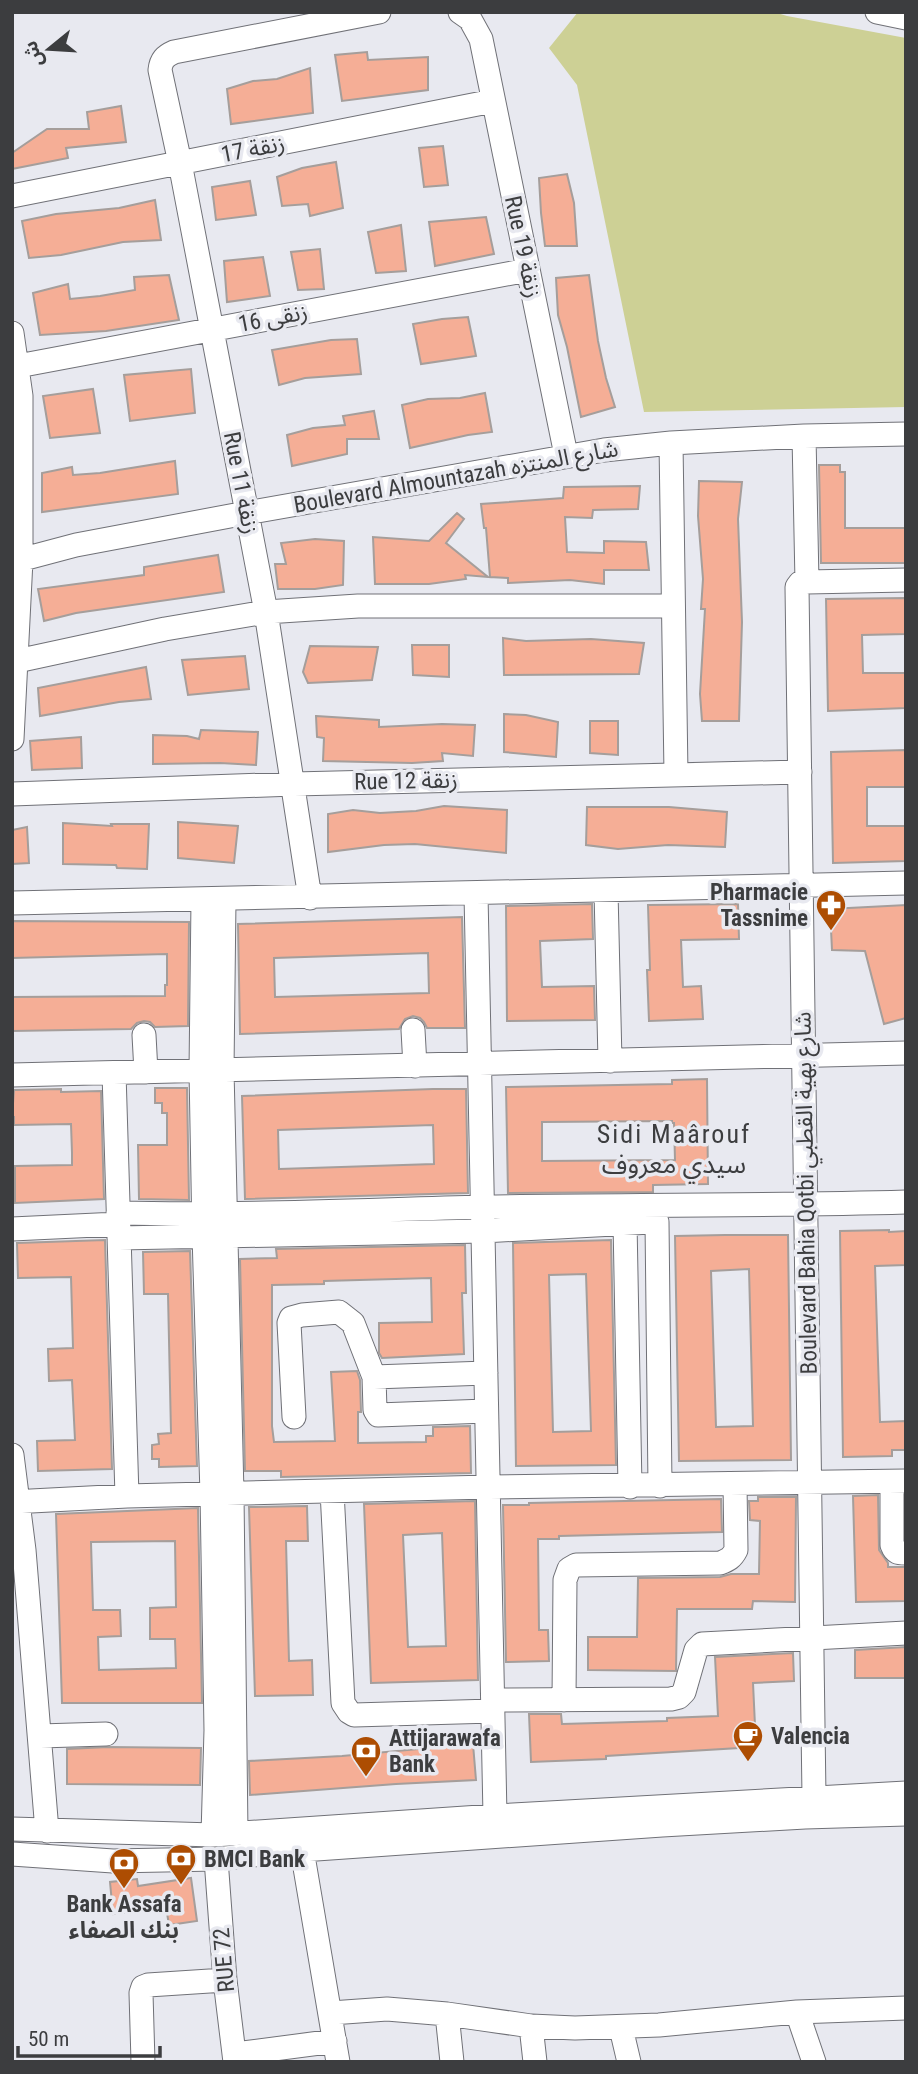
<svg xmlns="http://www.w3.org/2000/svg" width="918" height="2074" viewBox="0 0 918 2074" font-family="'Roboto Condensed','Noto Sans Arabic',sans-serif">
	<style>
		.green { fill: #cdd095 }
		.building { fill: #f5ae96; stroke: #a59e9b; stroke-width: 2; fill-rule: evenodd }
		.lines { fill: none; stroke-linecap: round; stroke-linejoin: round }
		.minor-casing { stroke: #707177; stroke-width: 25 }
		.minor { stroke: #fff; stroke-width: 23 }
		.labels { text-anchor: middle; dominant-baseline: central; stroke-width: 7; stroke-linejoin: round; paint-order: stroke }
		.street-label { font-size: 23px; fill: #3c3d3f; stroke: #e8e9f0 }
		.poi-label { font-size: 23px; font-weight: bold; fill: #3c3d3f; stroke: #e8e9f0; text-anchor: start }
		.quarter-label { font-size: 26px; letter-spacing: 2px; fill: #3c3d3f; stroke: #e8e9f0 }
	</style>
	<rect width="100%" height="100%" fill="#e8e9f0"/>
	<!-- green -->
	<path class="green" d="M578,12H774L787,16L906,38V407L644,412L577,85L549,48Z"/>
	<!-- building -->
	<path class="building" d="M367,52L368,60L428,57V90L342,101L335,55Z
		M310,68L313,113L231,124L227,89L253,81L277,79Z
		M121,106L126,142L66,148L68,158L12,169V153L47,129H89L87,112Z
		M443,146L448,185L424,187L419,148Z
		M336,162L343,208L310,216L308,204L282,206L277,177L302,168Z
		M567,174L574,203L577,246H545L541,213L539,178Z
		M250,181L256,215L216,220L212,187Z
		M155,200L161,240L123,242L61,255L29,258L22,221L56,214L119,208Z
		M486,217L494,254L435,266L429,222Z
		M401,225L406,271L376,273L368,232Z
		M320,249L324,289L298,290L291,252Z
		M263,257L270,296L227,302L224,261Z
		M169,275L179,320L106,331L40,335L33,293L68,284L70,299L100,296L135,290L134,277Z
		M589,275L598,341L606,378L615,407L581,417L567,347L558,315L556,278Z
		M468,317L476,356L421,364L413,324L442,319Z
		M357,339L361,374L305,378L279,385L272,350L331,340Z
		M191,369L195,413L130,421L124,375Z
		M93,389L100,433L50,438L43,396Z
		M485,393L492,432L468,435L410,448L402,405L428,399L460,398Z
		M374,411L379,439H347V454L292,466L287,435L313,428L345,425L343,416Z
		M175,461L178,494L42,512V473L72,467L73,475L100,473Z
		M819,465H840V472H845V528H906V563H821Z
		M699,481L742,482L738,519L742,622L739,721H702L700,694L705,609H701L703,579L698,516Z
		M640,486L638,509L593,510L592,518L565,517L567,552L604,553V541L646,542L649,570H604V584L570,580L508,583V578L490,577L486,528H484L481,504L563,498L564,487Z
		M457,513L464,519L446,543L488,577L465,575L466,579L429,584H375L373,537L429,541Z
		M315,539L344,541L343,585L315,589H278L275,564H286L281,543Z
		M218,555L224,592L76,613L44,621L38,589L144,575V567Z
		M906,598V634L862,635L863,673H906V708L828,711L826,599Z
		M503,638L526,641L591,639L644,643L639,674L504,675Z
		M412,645H449V677L413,675Z
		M310,646L378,647L372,680L308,683L303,672Z
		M245,656L249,689L188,695L182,660Z
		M146,667L151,699L119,702L40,716L38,688Z
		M504,714L526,715L558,722L556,757L504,752Z
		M316,716L379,720V727L442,724L475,725L473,756L442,753L443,761L412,763L323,761L324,738L317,737Z
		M590,721H618V755L590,753Z
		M201,730L258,732L256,765L220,763L153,764V735L187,736L199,739Z
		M81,737L82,768L32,770L30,741Z
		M906,750V787H867V826H906V861L833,863L831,752Z
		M444,806L507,810L506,853L415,844L384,845L328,852V814L353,810L380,813L416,811Z
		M587,807H669L727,812L725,847L668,845L618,849L586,845Z
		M178,822L238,826L234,863L178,858Z
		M63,823L112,826L111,824H149L147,869L117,868L116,865L63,864Z
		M27,827L29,863L12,864V830Z
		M592,904L593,939L540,941L542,987L594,986L595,1020L507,1021L506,906Z
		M738,904L739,939L681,940L683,987L701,986L703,1019L649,1021L647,970H650L648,905Z
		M906,905V1018L884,1024L865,951L832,950L830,909Z
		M462,917L465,1028H427L424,1022L420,1018L413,1016L405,1019L399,1029L240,1034L238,924ZM428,953L429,993L275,997L274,958Z
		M12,921L189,922L188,1026L155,1027L150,1022L144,1021L137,1023L131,1029L12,1031V997L165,996V985H167V954L12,958Z
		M707,1079L708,1184L653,1185V1192L508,1193L506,1087L672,1084V1080ZM672,1121V1123H674L675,1160L542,1161V1122Z
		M155,1088H187L189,1200L139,1199L138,1145H167V1113H162V1103H155Z
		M61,1089V1092L101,1091L104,1199L15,1203V1166L72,1165V1153L71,1124L14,1125V1117H12L14,1090Z
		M433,1089H466L468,1193L245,1199L242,1096ZM433,1125L434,1164L279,1169L278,1130Z
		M889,1230V1232L906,1231V1265L875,1266L880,1422L906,1421V1450H892V1456L843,1457L840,1231Z
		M725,1235H788L791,1460L679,1461L675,1236ZM749,1269L753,1426L716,1427L711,1271Z
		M105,1240L112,1469L38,1471L37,1441L75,1440L72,1380L49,1381L48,1349L73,1348L71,1277L18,1278L17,1243Z
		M611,1240L616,1465L516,1466L513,1243ZM586,1274L591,1431L553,1432L549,1275Z
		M465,1245L466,1293H462L464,1354L382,1358L379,1353V1323L432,1322L431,1278L324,1281V1284L272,1285V1426L274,1442L335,1441L331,1372L357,1371L360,1380L361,1412H358V1443L426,1442V1436H433V1427L470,1426L471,1473L281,1477V1471H245L240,1259L277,1258L276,1249Z
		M190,1251L197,1466L159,1467V1459H152V1445L159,1444L158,1434L171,1433L168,1294H144L143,1252Z
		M878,1495L879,1550L888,1563V1567H906V1601L856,1602L853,1496Z
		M758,1497H796L795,1602L753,1601L752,1609H677L676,1671L588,1670V1637H637L638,1578L720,1577L731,1574H759L760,1521L750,1520L749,1501H758Z
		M721,1499L722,1532L559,1536V1539H538L539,1630H548L549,1661L506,1662L503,1505H529V1503Z
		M475,1501L478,1680L371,1683L364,1504ZM442,1533L446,1646L408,1647L403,1535Z
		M307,1506L308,1541H286L289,1661L312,1660L313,1695L255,1696L249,1507Z
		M198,1508L202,1703H62L56,1514ZM175,1541L176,1607L150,1608V1639H175L176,1668L99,1670L98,1637L121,1636L120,1610H93L91,1542Z
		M906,1647V1678H855V1650Z
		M793,1653L794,1681L753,1683L756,1747L606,1756V1759L531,1762L529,1714H561L562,1724L667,1721V1718L718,1716L715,1657Z
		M473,1744L476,1780L396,1784L250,1795L249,1761L342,1756Z
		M108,1747L201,1748L200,1785L67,1784V1749Z
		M191,1878L197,1921L169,1925L166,1907L113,1914L110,1882L137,1879L138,1886Z"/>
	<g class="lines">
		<!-- minor casing -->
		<g class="minor-casing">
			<path id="minor" d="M460,12L470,19L481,39L566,455
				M877,12L906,18
				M12,196L493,101
				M12,333L21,396V560L12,739
				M18,366L528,270
				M804,436L807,582
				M671,443L676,774
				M12,562L76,545L246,513L604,450L671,443L804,436L906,434
				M17,661L165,629L266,612L358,606H673
				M12,794L294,784L800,772
				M606,891L610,1061
				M476,894L495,1816
				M310,898L266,612L180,163L160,70C161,60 165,56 174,52L379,12
				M203,900L201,1071L204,1235L212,1494L216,1730L213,1835
				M224,900L222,1070L232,1494L236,1834
				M12,903L906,883
				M413,1030L415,1066
				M144,1035L146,1072
				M114,1073L127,1496
				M12,1075L906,1053
				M118,1213C240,1216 361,1210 483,1207C624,1205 765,1206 906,1202
				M625,1222L630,1487
				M657,1222L660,1486
				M12,1229L118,1224
				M119,1238L483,1231L651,1222
				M374,1377L486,1373
				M294,1417L289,1323L291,1318L302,1315L339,1312L353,1323L374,1377L375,1410L378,1415L486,1411
				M12,1455L24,1550L47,1831
				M892,1482V1545C895,1553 898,1553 906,1553
				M332,1491L343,1703L349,1712L354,1715L493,1711
				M12,1502L127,1496L489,1487L906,1481
				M493,1700L671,1699L679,1697L684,1692L696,1650L702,1644L906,1633
				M564,1700L565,1580L569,1569L576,1565L720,1563C728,1560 732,1558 736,1550L735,1484
				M40,1736L106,1734
				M814,1797L797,587L800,583L807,582L906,580
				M12,1829L213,1835L495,1816L906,1793
				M302,1850L338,2062
				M12,1854L113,1861L216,1859L302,1850L662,1825L805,1817L906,1814
				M216,1859L225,1980L235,2062
				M797,2012L814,2062
				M331,2013L387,2009L447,2014L531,2026L575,2028L659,2025L797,2012L906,2008
				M447,2014L452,2062
				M531,2026L535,2062
				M621,2028L629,2062
				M235,2054L335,2041
				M143,2062L141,1993L143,1987L148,1985L225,1980"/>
		</g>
		<!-- minor -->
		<use href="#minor" class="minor"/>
	</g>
	<!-- icons -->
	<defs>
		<g id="pharmacy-pin" transform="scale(1.575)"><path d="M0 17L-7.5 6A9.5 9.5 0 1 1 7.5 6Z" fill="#ad4d02" stroke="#e8e9f0"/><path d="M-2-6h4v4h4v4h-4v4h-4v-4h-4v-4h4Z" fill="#fff"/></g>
		<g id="cafe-pin" transform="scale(1.575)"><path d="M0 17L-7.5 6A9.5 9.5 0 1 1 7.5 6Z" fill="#ad4d02" stroke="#e8e9f0"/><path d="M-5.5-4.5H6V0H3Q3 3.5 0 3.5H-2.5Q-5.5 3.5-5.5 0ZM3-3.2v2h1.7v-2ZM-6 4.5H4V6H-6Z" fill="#fff"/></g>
		<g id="bank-pin" transform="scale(1.575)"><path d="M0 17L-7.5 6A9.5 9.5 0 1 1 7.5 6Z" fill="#ad4d02" stroke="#e8e9f0"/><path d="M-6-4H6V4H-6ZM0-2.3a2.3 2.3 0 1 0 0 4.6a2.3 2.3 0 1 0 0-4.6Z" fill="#fff"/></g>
	</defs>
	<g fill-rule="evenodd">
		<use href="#pharmacy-pin" x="831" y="905"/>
		<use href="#cafe-pin" x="748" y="1736"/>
		<use href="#bank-pin" x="366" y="1751"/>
		<use href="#bank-pin" x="181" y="1859"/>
		<use href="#bank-pin" x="124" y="1863"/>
	</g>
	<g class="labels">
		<!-- street labels -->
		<g class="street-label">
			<text transform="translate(253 149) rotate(-11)">زنقة 17</text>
			<text transform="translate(523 247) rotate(78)">Rue 19 زنقة</text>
			<text transform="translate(273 318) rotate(-11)">زنقى 16</text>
			<text transform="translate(456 477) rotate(-10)">Boulevard Almountazah شارع المنتزه</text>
			<text transform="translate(241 483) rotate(79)">Rue 11 زنقة</text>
			<text transform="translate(406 781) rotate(-1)">Rue 12 زنقة</text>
			<text transform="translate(806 1193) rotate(-91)">Boulevard Bahia Qotbi شارع بهية القطبي</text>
			<text transform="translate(224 1960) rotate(-95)">RUE 72</text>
		</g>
		<!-- poi labels -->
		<g class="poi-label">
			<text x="808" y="892" text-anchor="end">Pharmacie<tspan x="808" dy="26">Tassnime</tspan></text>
			<text x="771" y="1736">Valencia</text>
			<text x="389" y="1738">Attijarawafa<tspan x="389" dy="26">Bank</tspan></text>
			<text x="204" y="1859">BMCI Bank</text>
			<text x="124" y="1904" text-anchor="middle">Bank Assafa<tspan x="124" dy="26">بنك الصفاء</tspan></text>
		</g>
		<!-- quarter labels -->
		<g class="quarter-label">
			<text x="674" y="1134">Sidi Maârouf<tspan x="674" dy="30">سيدي معروف</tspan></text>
		</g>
	</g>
	<!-- border -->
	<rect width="918" height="2074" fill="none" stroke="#3c3d3f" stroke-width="28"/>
	<!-- north arrow -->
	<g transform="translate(49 49) rotate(252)" stroke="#e8e9f0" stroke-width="5" paint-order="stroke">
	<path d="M0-5L12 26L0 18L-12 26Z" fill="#3c3d3f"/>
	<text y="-10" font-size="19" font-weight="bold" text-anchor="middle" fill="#3c3d3f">ش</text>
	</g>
	<!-- scale -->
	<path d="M18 2046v10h142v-10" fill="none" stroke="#3c3d3f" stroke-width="3.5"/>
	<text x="28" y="2046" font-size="21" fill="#3c3d3f" stroke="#e8e9f0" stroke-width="5" paint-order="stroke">50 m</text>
</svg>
